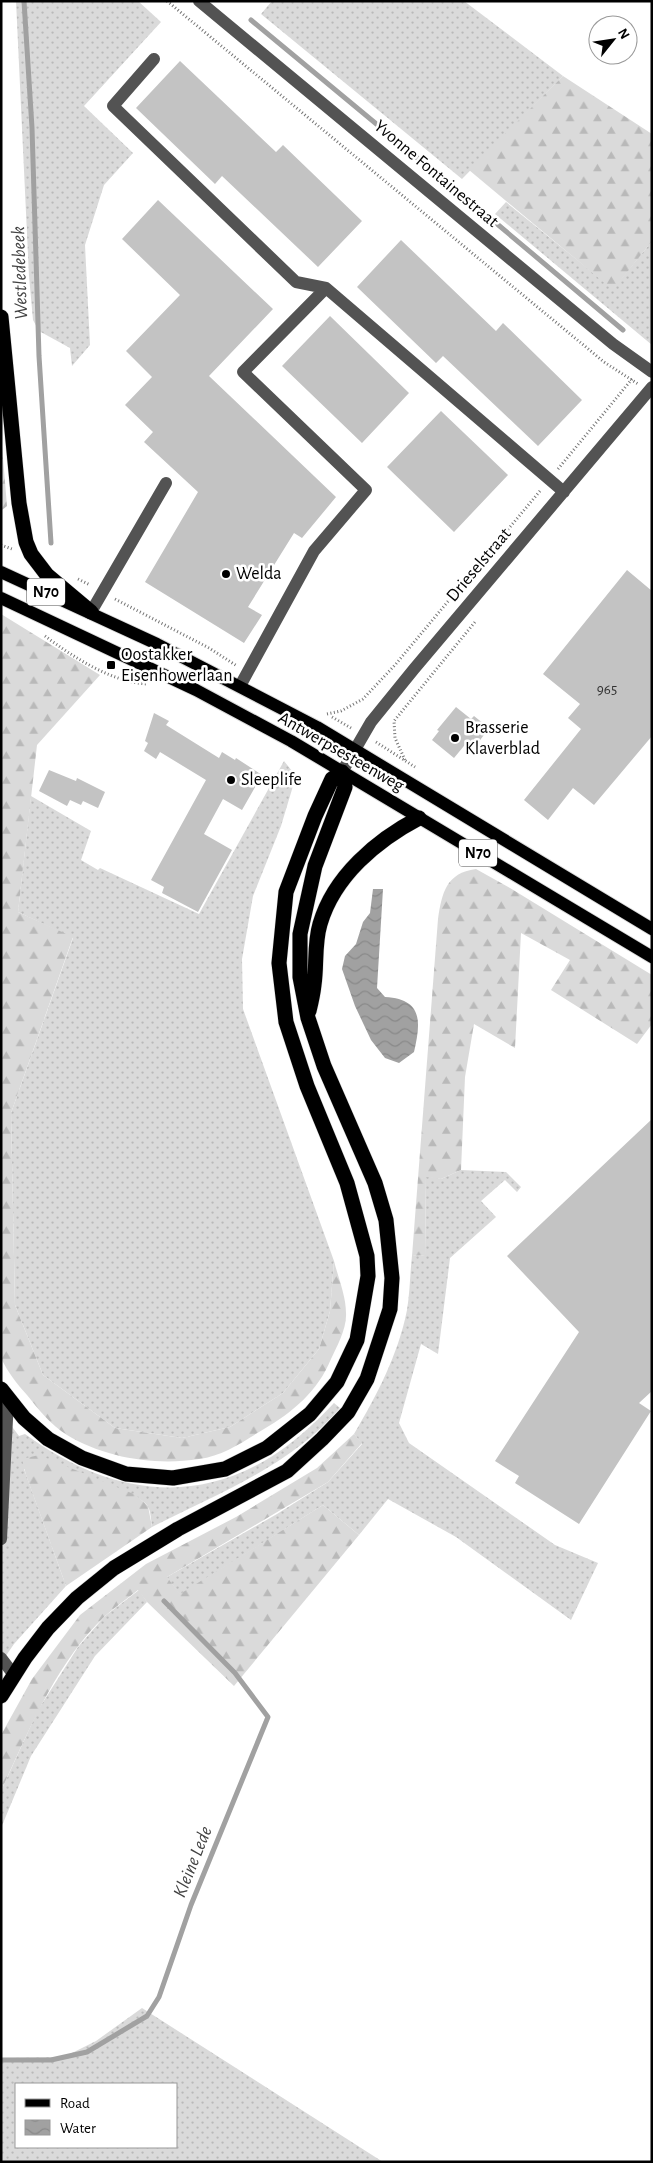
<svg xmlns="http://www.w3.org/2000/svg" width="653" height="2163" viewBox="0 0 653 2163" font-family="'Alegreya Sans',sans-serif">
	<style>
		.grass { fill: url(#grass-dots); fill-rule: evenodd }
		.forest { fill: url(#forest-firs) }
		.water { fill: url(#water-waves) }
		.lines { fill: none; stroke-linecap: round; stroke-linejoin: round }
		.stream { stroke: #a1a1a1; stroke-width: 5 }
		.building { fill: #c3c3c3 }
		.major-casing { stroke: #dbdbdb; stroke-width: 14 }
		.highway-casing { stroke: #dbdbdb; stroke-width: 16 }
		.path { stroke: #757575; stroke-width: 3; stroke-dasharray: 1 2.5; stroke-linecap: butt }
		.minor { stroke: #535353; stroke-width: 12 }
		.major { stroke: #000; stroke-width: 12 }
		.highway { stroke: #000; stroke-width: 15 }
		.poi-dot { fill: #000; stroke: #fff; stroke-width: 2 }
		.labels { text-anchor: middle; dominant-baseline: central; stroke-width: 5; stroke-linejoin: round; paint-order: stroke }
		.number-label { font-size: 15px; fill: #313131 }
		.shield { fill: #fff; stroke: #4c4c4c; stroke-width: 1 }
		.shield-label { font-size: 16px; font-weight: bold; fill: #000 }
		.street-label { font-size: 18px; fill: #000; stroke: #fff }
		.poi-label { font-size: 18px; fill: #000; stroke: #fff; text-anchor: start }
		.water-label { font-size: 19px; font-style: italic; fill: #424242; stroke: #fff }
	</style>
	<defs>
		<pattern id="grass-dots" width="8" height="8" patternUnits="userSpaceOnUse" patternTransform="scale(1.25)"><rect width="8" height="8" fill="#dadada"/><path d="M2 2h.1M6 6h.1" fill="none" stroke="#b9b9b9" stroke-width="1.8" stroke-linecap="round"/></pattern>
		<pattern id="forest-firs" width="22" height="20" patternUnits="userSpaceOnUse" patternTransform="scale(1.25)"><rect width="22" height="20" fill="#dadada"/><path d="M5 1l3.5 6h-7zM16 11l3.5 6h-7z" fill="#b9b9b9"/></pattern>
		<pattern id="water-waves" width="16" height="10" patternUnits="userSpaceOnUse" patternTransform="scale(1.25)"><rect width="16" height="10" fill="#a1a1a1"/><path d="M0 5q4-4 8 0t8 0" fill="none" stroke="#898989"/></pattern>
	</defs>
	<rect width="100%" height="100%" fill="#fff"/>
	<!-- grass -->
	<path class="grass" d="M16,1H138L161,22L84,106L133,153L104,185L85,245L90,345L72,366L70,348L39,331L33,320L29,276Z
		M272,1H464L563,76L462,179L261,14Z
		M506,202L613,289L652,241V345L495,214Z
		M284,761L296,776L281,826L253,896L242,959L243,1009L334,1261L330,1311L319,1349L283,1393L230,1427L182,1438L115,1428L43,1375L15,1305L11,1113L73,938L18,912L31,796L91,831L81,860L98,870L100,868L199,914Z
		M461,1170L506,1172L521,1187L517,1192L505,1180L481,1201L496,1217L450,1258L438,1354L421,1344L399,1423L409,1443L555,1545L598,1563L571,1620L456,1537L388,1499L359,1535L323,1505L180,1595L167,1577L277,1514L328,1482L362,1444L354,1434C377,1395 398,1355 407,1310C410,1292 410,1273 412,1256L425,1255L426,1176L441,1179Z
		M334,1403L340,1408C291,1466 217,1494 152,1527C151,1521 151,1510 147,1505C130,1484 52,1475 24,1469L66,1586L14,1644L1,1663V1412L19,1436L25,1434C103,1491 192,1510 277,1453C298,1439 317,1421 334,1403Z
		M139,1590L147,1602L95,1656L31,1756L1,1828V1791L38,1710L78,1647L105,1616Z
		M142,2008L383,2162H1V2058L64,2057L96,2041ZM16,2084H176V2147H16Z"/>
	<!-- forest -->
	<path class="forest" d="M563,76L652,134V241L613,290L469,170Z
		M1,434L7,506L1,511Z
		M1,614L100,675L37,745L18,912L73,937L11,1113L15,1305L43,1375L115,1428L182,1438L230,1427L283,1393L319,1349L330,1311L334,1261C338,1277 346,1296 346,1313C347,1328 337,1346 331,1359C318,1391 293,1412 264,1429C244,1441 223,1456 199,1459C156,1466 105,1458 67,1435C51,1425 38,1409 27,1395C17,1384 7,1371 1,1358Z
		M476,869L510,888L652,975V1024L637,1044L551,990L570,960L521,933L515,1048L474,1024L465,1077L461,1170L441,1179L426,1177L425,1255L412,1256L438,919C442,893 446,873 476,869Z
		M354,1434L362,1443L328,1482L167,1577L180,1594L323,1505L359,1535L234,1686L147,1602L138,1590C127,1599 115,1607 105,1616C56,1663 29,1730 1,1791V1735L32,1679L80,1615L146,1564L236,1517L317,1468Z
		M39,1455L136,1495L148,1506L152,1527L66,1586L26,1475L22,1459Z"/>
	<!-- water -->
	<path class="water" d="M373,889H383L377,988L385,997C423,999 421,1022 414,1052L399,1063L385,1058L371,1040L355,1006L342,969L345,956L356,944L363,922L370,913Z"/>
	<g class="lines">
		<!-- stream -->
		<path class="stream" d="M24,1L32,128L39,356L51,543
			M251,20L456,190
			M490,218L623,330
			M1,2060H51L87,2052L147,2016L159,1997L191,1905L268,1717L235,1673L164,1601"/>
	</g>
	<!-- building -->
	<path class="building" d="M180,61L276,152L283,145L362,221L318,267L222,176L215,184L136,108Z
		M158,200L273,309L209,376L336,497L302,538L294,533L248,607L262,615L244,643L145,582L198,492L144,442L153,432L125,405L152,377L126,351L180,295L122,239Z
		M401,240L496,331L503,323L582,400L538,446L443,356L436,363L357,287Z
		M330,316L409,393L362,443L282,366Z
		M441,411L508,475L454,532L387,467Z
		M627,570L652,591V736L594,805L573,788L548,820L524,800L581,729L568,718L580,704L543,674Z
		M456,707L471,719L474,716L489,728L475,747L468,741L454,758L432,740L439,731L437,730Z
		M154,713L169,721L166,725L219,758L222,752L235,760L236,758L262,775L242,810L223,799L204,834L232,850L198,912L162,893L164,887L151,880L206,780L160,752L156,759L144,751L148,743L145,741Z
		M49,770L76,781L77,778L105,792L98,808L83,801L81,805L70,800L67,806L39,791Z
		M652,1119V1391L639,1403L651,1411L579,1524L515,1483L519,1476L495,1461L579,1332L507,1256Z"/>
	<g class="lines">
		<!-- major casing -->
		<g class="major-casing">
			<path id="major" d="M1,572L157,644L317,727L652,929
				M1,598L196,690L291,741L652,957"/>
		</g>
		<!-- highway casing -->
		<g class="highway-casing">
			<path id="highway" d="M1,317L19,503L26,542L31,554L47,575L91,612
				M309,1011C311,1003 313,994 314,985C317,965 314,944 320,924C334,876 377,840 419,818
				M1,1389L24,1418L48,1439L82,1458L126,1474L173,1478L225,1469L267,1448L310,1414L337,1382L357,1340L368,1276L367,1256L347,1183L307,1086L286,1022L279,963L286,892L315,816L332,779L342,772L345,787L315,866L300,934V977L308,1018L324,1066L375,1183L386,1220L392,1278L390,1309L367,1379L348,1412L322,1439L287,1471L178,1529L114,1568L77,1598L48,1628L25,1658L1,1696"/>
		</g>
		<!-- path -->
		<path class="path" d="M167,1L604,362L638,384
			M558,469L632,379
			M1,545L12,549
			M78,579L90,585
			M115,599L209,648L237,666
			M45,636C73,657 113,683 148,684
			M327,714L341,711L363,699L395,665L540,491
			M332,717L351,728
			M376,742L415,767
			M405,760L395,738L394,721L475,622"/>
		<!-- minor -->
		<path class="minor" d="M199,1L613,344L652,372
			M154,59L113,106L296,282L326,288L564,492
			M91,612L166,483
			M240,686L314,551L366,490L243,372L326,288
			M342,772L371,722L414,669L652,387
			M1,1539L8,1399
			M1,1658L14,1675"/>
		<!-- major -->
		<use href="#major" class="major"/>
		<!-- highway -->
		<use href="#highway" class="highway"/>
	</g>
	<!-- markers -->
	<g class="poi-dot">
		<circle cx="226" cy="574" r="5"/>
		<rect x="106" y="660" width="10" height="10" rx="2.5"/>
		<circle cx="455" cy="738" r="5"/>
		<circle cx="231" cy="780" r="5"/>
	</g>
	<g class="labels">
		<!-- number labels -->
		<g class="number-label">
			<text x="607" y="689">965</text>
		</g>
		<!-- shield labels -->
		<g class="shield">
			<rect x="27" y="578.5" width="38" height="27" rx="4"/>
			<rect x="459" y="839.5" width="38" height="27" rx="4"/>
		</g>
		<g class="shield-label">
			<text x="46" y="592">N70</text>
			<text x="478" y="853">N70</text>
		</g>
		<!-- street labels -->
		<g class="street-label">
			<text transform="translate(436 174) rotate(40)">Yvonne Fontainestraat</text>
			<text transform="translate(479 565) rotate(-50)">Drieselstraat</text>
			<text transform="translate(341 752) rotate(30)">Antwerpsesteenweg</text>
		</g>
		<!-- poi labels -->
		<g class="poi-label">
			<text x="236" y="574">Welda</text>
			<text x="121" y="655">Oostakker<tspan x="121" dy="21">Eisenhowerlaan</tspan></text>
			<text x="465" y="728">Brasserie<tspan x="465" dy="21">Klaverblad</tspan></text>
			<text x="241" y="780">Sleeplife</text>
		</g>
		<!-- water labels -->
		<g class="water-label">
			<text transform="translate(20 273) rotate(-92)">Westledebeek</text>
			<text transform="translate(193 1862) rotate(-68)">Kleine Lede</text>
		</g>
	</g>
	<!-- border -->
	<rect width="653" height="2163" fill="none" stroke="#000000" stroke-width="5"/>
	<!-- legend -->
	<rect x="15" y="2083" width="162" height="65" fill="#ffffff" stroke="#999999"/>
	<rect x="25" y="2099" width="25" height="8" fill="#000000" stroke="#999999"/>
	<text x="60" y="2108" font-size="15" fill="#000000">Road</text>
	<rect x="25" y="2120" width="25" height="15" fill="url(#water-waves)" stroke="#999999"/>
	<text x="60" y="2133" font-size="15" fill="#000000">Water</text>
	<!-- north arrow -->
	<g transform="translate(613 40) rotate(60)"><circle r="24" fill="#ffffff" stroke="#999999"/>
	<path d="M0-4L9 19L0 12L-9 19Z" fill="#000000"/>
	<text y="-8" font-size="14" font-weight="bold" text-anchor="middle" fill="#000000">N</text>
	</g>
</svg>
